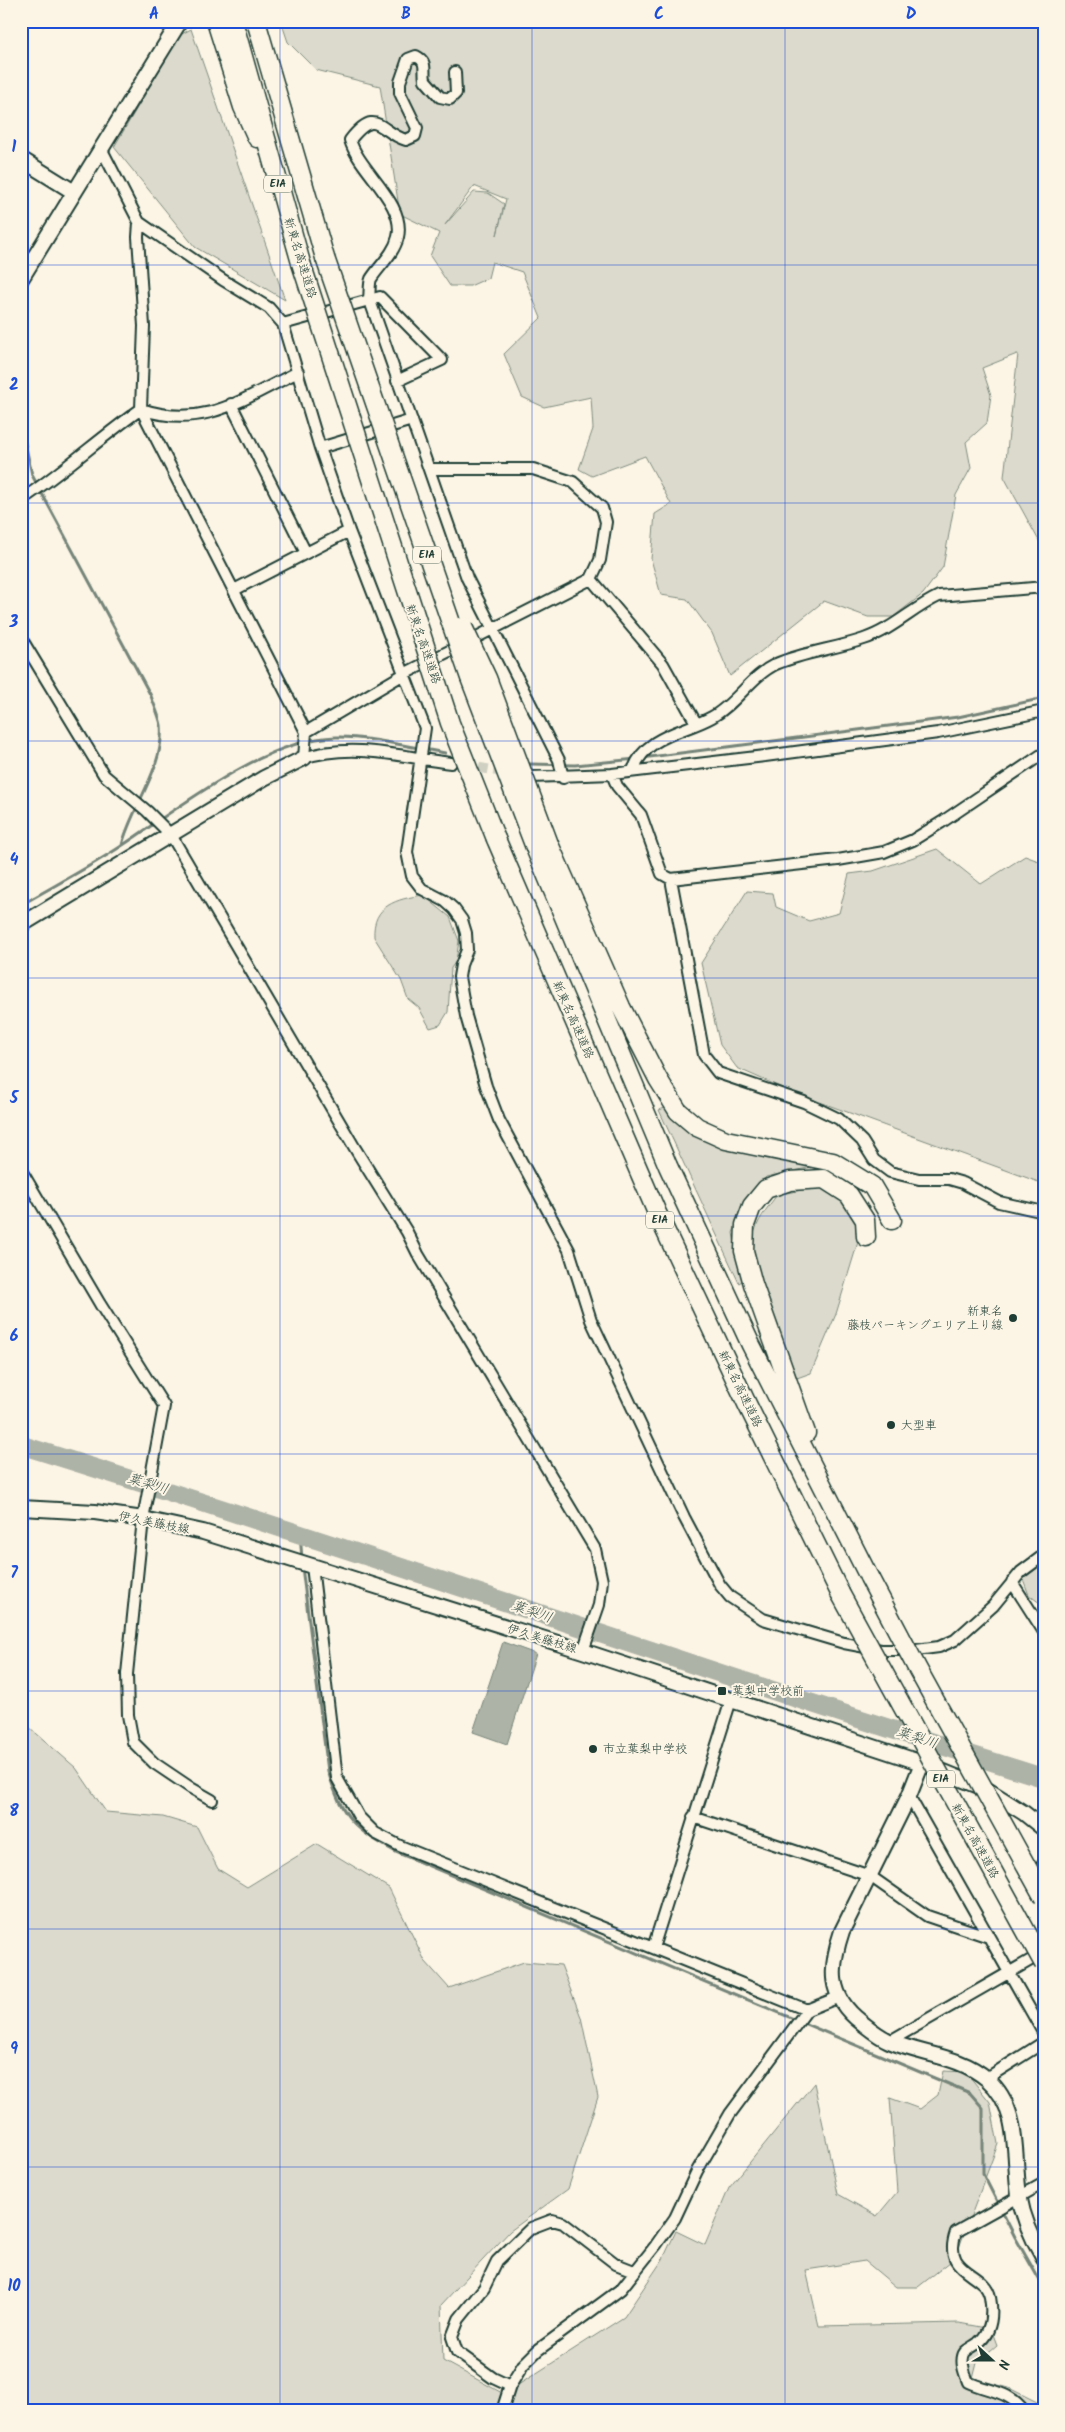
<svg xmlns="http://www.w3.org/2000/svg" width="1065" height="2432" viewBox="0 0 1065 2432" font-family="Kalam,'Klee One',sans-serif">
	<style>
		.green { fill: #dcdacc; stroke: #7e8c80; fill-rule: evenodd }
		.water { fill: #aeb3a7; stroke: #758479 }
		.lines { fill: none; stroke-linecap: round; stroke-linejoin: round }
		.stream { stroke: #758479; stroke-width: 3 }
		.river { stroke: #aeb3a7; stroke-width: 19 }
		.street-tunnel { stroke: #d0d0c2; stroke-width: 10; stroke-dasharray: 10 5; stroke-linecap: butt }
		.street-casing { stroke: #1f3d34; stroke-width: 14 }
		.secondary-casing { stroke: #1f3d34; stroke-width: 18 }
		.highway-casing { stroke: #1f3d34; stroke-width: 21 }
		.street { stroke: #fcf5e5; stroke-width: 10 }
		.secondary { stroke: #fcf5e5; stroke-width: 14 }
		.highway { stroke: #fcf5e5; stroke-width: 18 }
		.highway-bridge-casing { stroke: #1f3d34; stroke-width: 21; stroke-linecap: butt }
		.highway-bridge { stroke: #fcf5e5; stroke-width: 18 }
		.grid { fill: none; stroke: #1d4ed8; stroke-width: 1; stroke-opacity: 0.55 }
		.poi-dot { fill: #1f3d34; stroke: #fcf5e5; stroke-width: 2 }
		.labels { text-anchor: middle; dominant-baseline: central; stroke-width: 4; stroke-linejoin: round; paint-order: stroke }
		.shield { fill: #fcf5e5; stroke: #617469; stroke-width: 1 }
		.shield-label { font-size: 11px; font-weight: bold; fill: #1f3d34 }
		.street-label { font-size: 12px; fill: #1f3d34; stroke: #fcf5e5 }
		.poi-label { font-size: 12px; fill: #1f3d34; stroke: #fcf5e5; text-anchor: start }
		.water-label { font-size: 14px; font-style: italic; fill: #435a51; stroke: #fcf5e5 }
		.neatline { fill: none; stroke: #1d4ed8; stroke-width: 2 }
		.grid-label { font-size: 16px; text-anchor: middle; font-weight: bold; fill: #1d4ed8 }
	</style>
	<rect width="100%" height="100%" fill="#fcf5e5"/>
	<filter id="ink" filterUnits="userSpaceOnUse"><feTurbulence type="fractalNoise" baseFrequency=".02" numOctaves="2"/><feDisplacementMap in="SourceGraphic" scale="10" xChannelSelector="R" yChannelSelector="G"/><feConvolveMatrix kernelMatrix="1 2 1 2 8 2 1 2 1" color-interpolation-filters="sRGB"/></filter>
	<g filter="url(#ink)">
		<!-- green -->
		<path class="green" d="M281,21H1044V550L1004,477L1018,354H1017L982,368L991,395L987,423L966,442L971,468L956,495L943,567L923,594L893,617H868L824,601L730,676L712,633L687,599L661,595L651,559L655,514L671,504L645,456L592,476L579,469L593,429L591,397L544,407L522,397L504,354L541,318L522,272L492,262L488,278L470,286H450L430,256L439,233L400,214L380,86L316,70L288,42ZM474,186L506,199L497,235L504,204L488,193L474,192L445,225Z
			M191,29L285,300L195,247L114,147L180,35Z
			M937,849L981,884L1025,856L1044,863V1184L787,1090L737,1068L720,1045L701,963L747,891L773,893L776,907L809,921L839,913L849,874L873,871Z
			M423,895L450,917L459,941L456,961L451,968L448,1012L440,1025L430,1028L419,1008L408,999L401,980L374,937C372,905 397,899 423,895Z
			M665,1108L703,1140L722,1148L812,1167L766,1177L747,1197L733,1233L742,1281L739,1283L659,1110Z
			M821,1186L844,1201L861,1232L836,1314L811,1373L797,1378C786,1348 747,1267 753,1238C756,1222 767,1208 777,1195Z
			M1044,1563V1606L1029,1595L1023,1579Z
			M21,1720L76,1768L106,1812L163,1817L197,1827L218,1869L247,1887L317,1844L389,1888L425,1961L449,1988L524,1962L561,1965L581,2017L598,2097L568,2189L510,2231L441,2305L443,2361L504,2394L624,2317L663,2259L676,2231L705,2245L729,2188L814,2083L838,2194L877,2216L897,2192L890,2098L920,2109L938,2095L943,2071L966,2072L990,2102L998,2144L955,2258L918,2287H896L865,2261L806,2270L819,2326L959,2323L991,2329L997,2345L977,2362L973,2378L1009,2388L1037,2402L1031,2411H21Z"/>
		<!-- water -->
		<path class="water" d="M503,1642L536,1654L507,1744L473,1732Z"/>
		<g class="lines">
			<!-- stream -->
			<path class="stream" d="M21,424L32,475L151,696C154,705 159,715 161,725C165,767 132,806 122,845
				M642,758L958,717L1044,698
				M530,764L575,765L636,759
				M21,905C55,885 90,867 123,845C180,807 265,739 336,737C366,736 414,748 445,753
				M300,1535L302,1558
				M302,1567L328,1771C343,1819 353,1828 396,1852L970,2093L983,2108V2174L1015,2237L1044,2288"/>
			<!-- river -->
			<path class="river" d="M21,1445C364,1551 702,1671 1044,1778"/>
			<!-- street-tunnel -->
			<path class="street-tunnel" d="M464,765L509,773"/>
			<!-- street casing -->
			<g class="street-casing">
				<path id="street" d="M455,72L456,93L450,99L440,97L425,80C423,69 428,62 416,56L408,59L400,82V93L417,128L415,136L406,140C379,132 377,106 350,140C359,171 406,203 398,237C394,254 379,266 371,279C369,284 370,293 369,298L467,578L559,760L563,778
					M101,148L139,222L223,280L269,308L283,324L380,297L442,360L397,381
					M139,222L138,237L144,326L141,409L306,732L304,758C352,742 402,757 451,763
					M283,324L320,448L349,531L425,728L407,852L412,876L422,889L445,901L454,909L462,920L466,933L467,950L461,965L459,977L466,1016L486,1086L499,1120L569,1250L591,1320L684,1517L720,1585L730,1597L763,1619L844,1643L881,1650H916L939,1647L955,1640L993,1606L1021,1572L1044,1555
					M231,404L306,553
					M141,409C204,430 242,399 298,372
					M320,448L412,420
					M21,500C63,472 100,438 141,409
					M591,579L663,664L696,723
					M234,590L349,531
					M21,638L104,775L147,811L171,835L356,1150L407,1232L418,1254L595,1549L602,1581L599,1605L583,1651
					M306,732L404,674L591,579L600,560L606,522L602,508L573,482L533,469H430
					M633,770C647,734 683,733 712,717C736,704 751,676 776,664C804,652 835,649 864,639C892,630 913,608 939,596L1044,587
					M612,774L617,786L641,815L662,874L671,879L838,860L884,852L913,840L942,822L1044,753
					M531,777L612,774L765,756L938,733L1044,711
					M671,879L704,1055L718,1073L804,1102L839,1119L862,1141L874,1160L890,1172L919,1179H949L963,1183L999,1202L1044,1212
					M21,1170L100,1304L164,1406L143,1519L127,1674L128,1715L133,1742L154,1763L191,1788L212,1800
					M312,1566L337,1778L359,1817L375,1833L400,1846L807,2010
					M1012,1582L1044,1632
					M909,1796L1044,2034
					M693,1817L870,1876L927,1916L989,1937
					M1038,1882L1037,1873L1044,1863
					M653,1948L731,1700
					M890,2041L1043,1953
					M987,2078L1044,2042
					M510,2386L493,2378L457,2352L452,2337L459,2319L484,2288L497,2261L531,2228L552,2220L563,2223L616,2264L634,2271
					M502,2411L510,2386L523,2365L538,2350L621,2289L656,2245L675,2218L697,2171L730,2114L807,2010L839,1997
					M1024,2411C1009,2390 989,2392 968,2382C965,2374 959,2360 965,2352C968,2349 974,2346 978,2343C992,2332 993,2314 990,2297C985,2270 941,2275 956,2232L1044,2183"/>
			</g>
			<!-- secondary casing -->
			<g class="secondary-casing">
				<path id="secondary" d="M21,159L74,192
					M21,279L180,21
					M21,925L264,778L304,758
					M21,1508L95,1512L143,1519L203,1532L312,1566L583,1651L922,1763L986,1789L1024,1813L1044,1829
					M922,1763L909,1796L842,1931C830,1967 827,1996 861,2022C870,2029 878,2036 889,2041C921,2055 959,2055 987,2079C1021,2108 1013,2156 1019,2195C1023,2218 1032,2239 1044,2259"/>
			</g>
			<!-- highway casing -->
			<g class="highway-casing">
				<path id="highway" d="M216,21L243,107L257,138
					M233,21L301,263
					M256,21L325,258
					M496,839L657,1213L747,1404L840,1593
					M549,844L621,1007L658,1079L678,1111L697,1127L726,1140L833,1162L872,1186L892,1220
					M536,850L668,1166L751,1345L869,1577
					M806,1433L753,1284L744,1251L745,1225L752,1206L766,1189L790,1181L824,1179L849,1195L865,1220L866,1237"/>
			</g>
			<!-- street -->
			<use href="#street" class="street"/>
			<!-- secondary -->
			<use href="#secondary" class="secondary"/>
			<!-- highway -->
			<use href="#highway" class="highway"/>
			<!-- highway-bridge casing -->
			<g class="highway-bridge-casing">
				<path id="highway-bridge" d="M325,258L470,678L536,850
					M301,263L450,723L496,839
					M463,627L487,678L549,844
					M869,1577L917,1668L1044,1898
					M840,1593L1044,1964"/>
			</g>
			<!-- highway-bridge -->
			<use href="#highway-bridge" class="highway-bridge"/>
		</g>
	</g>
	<!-- grid -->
	<path class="grid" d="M280,21V2411M532,21V2411M785,21V2411M21,265H1044M21,503H1044M21,741H1044M21,978H1044M21,1216H1044M21,1454H1044M21,1691H1044M21,1929H1044M21,2167H1044"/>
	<!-- markers -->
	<g class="poi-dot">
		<circle cx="1013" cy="1318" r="5"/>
		<circle cx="891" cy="1425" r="5"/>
		<rect x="717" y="1686" width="10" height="10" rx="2.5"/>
		<circle cx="593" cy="1749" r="5"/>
	</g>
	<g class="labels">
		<!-- shield labels -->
		<g class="shield">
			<rect x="264" y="175.5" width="28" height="17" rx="4"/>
			<rect x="413" y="546.5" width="28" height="17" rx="4"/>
			<rect x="646" y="1211.5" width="28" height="17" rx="4"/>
			<rect x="927" y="1770.5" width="28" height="17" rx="4"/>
		</g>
		<g class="shield-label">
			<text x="278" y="184">E1A</text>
			<text x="427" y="555">E1A</text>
			<text x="660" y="1220">E1A</text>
			<text x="941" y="1779">E1A</text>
		</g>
		<!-- street labels -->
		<g class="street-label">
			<text transform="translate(300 258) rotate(73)">新東名高速道路</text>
			<text transform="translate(423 644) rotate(71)">新東名高速道路</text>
			<text transform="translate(573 1020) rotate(66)">新東名高速道路</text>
			<text transform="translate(740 1389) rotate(64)">新東名高速道路</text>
			<text transform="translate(154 1523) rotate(11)">伊久美藤枝線</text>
			<text transform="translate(542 1639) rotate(17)">伊久美藤枝線</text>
			<text transform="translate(975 1841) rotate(61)">新東名高速道路</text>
		</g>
		<!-- poi labels -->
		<g class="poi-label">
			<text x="1003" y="1311" text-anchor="end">新東名<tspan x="1003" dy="14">藤枝パーキングエリア上り線</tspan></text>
			<text x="901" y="1425">大型車</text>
			<text x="732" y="1691">葉梨中学校前</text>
			<text x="603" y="1749">市立葉梨中学校</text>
		</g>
		<!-- water labels -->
		<g class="water-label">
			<text transform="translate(148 1484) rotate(17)">葉梨川</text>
			<text transform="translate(532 1612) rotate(19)">葉梨川</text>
			<text transform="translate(917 1738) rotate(18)">葉梨川</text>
		</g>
	</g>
	<!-- margin -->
	<rect width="1065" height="2432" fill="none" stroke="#fcf5e5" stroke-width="55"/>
	<!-- north arrow -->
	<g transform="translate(992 2360) rotate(111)" stroke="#fcf5e5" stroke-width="4" paint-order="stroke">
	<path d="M0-4L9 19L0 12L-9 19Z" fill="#1f3d34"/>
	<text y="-8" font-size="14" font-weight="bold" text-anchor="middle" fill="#1f3d34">N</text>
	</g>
	<rect x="28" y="28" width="1010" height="2376" class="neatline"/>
	<g class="grid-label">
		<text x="154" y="19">A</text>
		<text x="406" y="19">B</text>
		<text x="659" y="19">C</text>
		<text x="911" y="19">D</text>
		<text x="14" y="152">1</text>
		<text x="14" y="390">2</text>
		<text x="14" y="627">3</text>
		<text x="14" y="865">4</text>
		<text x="14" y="1103">5</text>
		<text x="14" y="1341">6</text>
		<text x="14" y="1578">7</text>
		<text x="14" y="1816">8</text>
		<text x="14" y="2054">9</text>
		<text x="14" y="2291">10</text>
	</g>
</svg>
